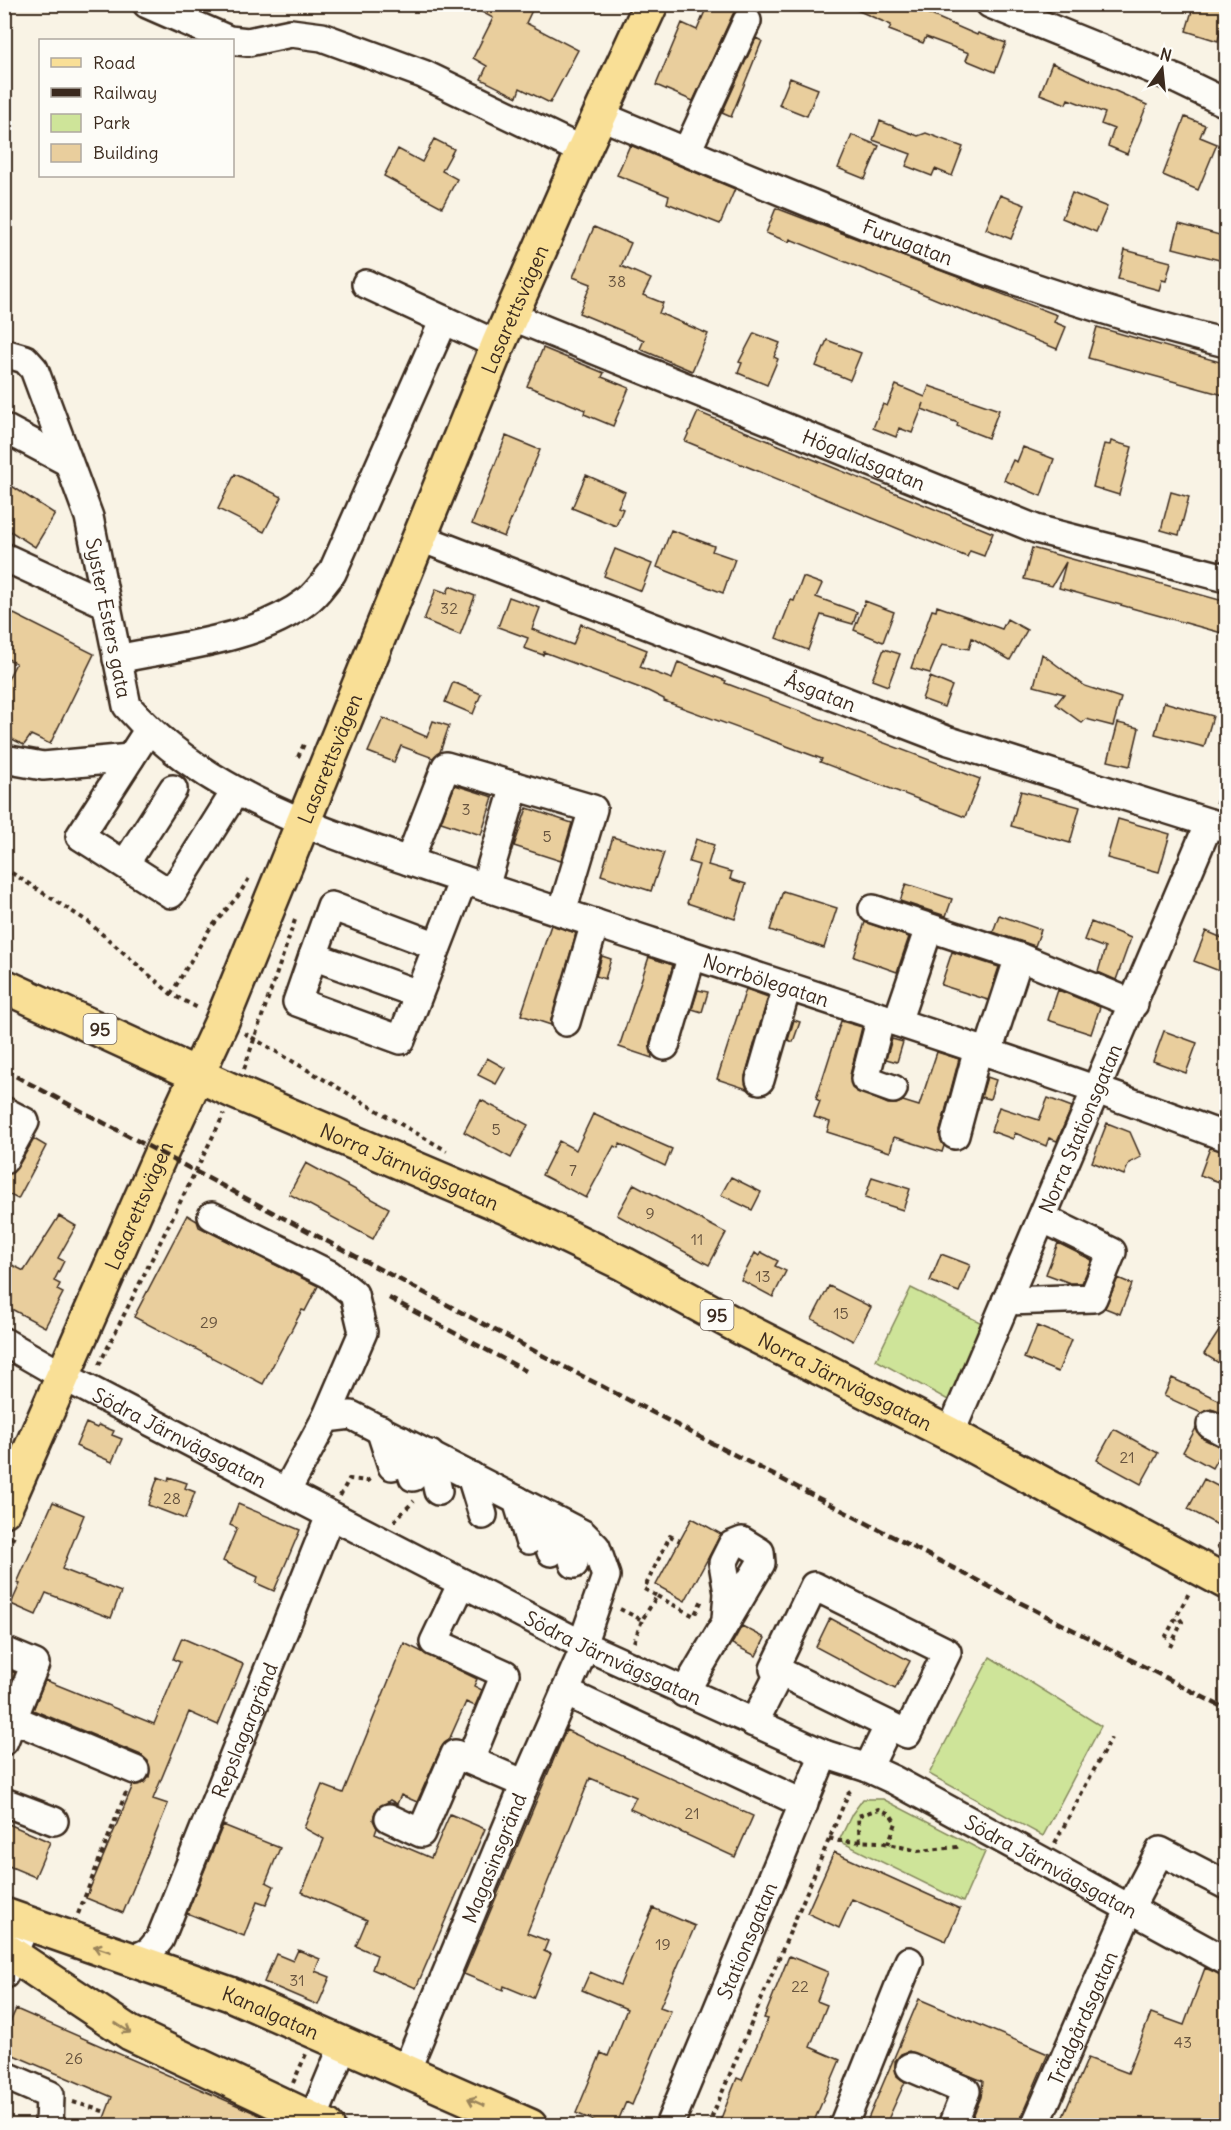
<svg xmlns="http://www.w3.org/2000/svg" width="1231" height="2130" viewBox="0 0 1231 2130" font-family="Delius,sans-serif">
	<style>
		.green { fill: #cee499; stroke: #84875c; stroke-width: 1.5 }
		.building { fill: #e9ce9d; stroke: #3b2a1e; stroke-width: 1.5 }
		.lines { fill: none; stroke-linecap: round; stroke-linejoin: round }
		.minor-casing { stroke: #3b2a1e; stroke-width: 32 }
		.major-casing { stroke: #3b2a1e; stroke-width: 38 }
		.path { stroke: #3b2a1e; stroke-width: 4; stroke-dasharray: 4.5 4.5; stroke-linecap: butt }
		.minor { stroke: #fdfcf7; stroke-width: 27 }
		.major { stroke: #f9df96; stroke-width: 33 }
		.rail { stroke: #3b2a1e; stroke-width: 4.5; stroke-dasharray: 9 4.5; stroke-linecap: butt }
		.oneway { stroke: #9a845a }
		.labels { text-anchor: middle; dominant-baseline: central; stroke-width: 4.5; stroke-linejoin: round; paint-order: stroke }
		.number-label { font-size: 16px; fill: #66533e }
		.shield { fill: #fdfcf7; stroke: #75695f; stroke-width: 1.5 }
		.shield-label { font-size: 18px; font-weight: bold; fill: #3b2a1e }
		.street-label { font-size: 20px; fill: #3b2a1e; stroke: #fdfcf7 }
	</style>
	<rect width="100%" height="100%" fill="#f9f3e5"/>
	<filter id="ink" filterUnits="userSpaceOnUse"><feTurbulence type="fractalNoise" baseFrequency=".0167" numOctaves="2"/><feDisplacementMap in="SourceGraphic" scale="12" xChannelSelector="R" yChannelSelector="G"/><feConvolveMatrix kernelMatrix="1 2 1 2 8 2 1 2 1" color-interpolation-filters="sRGB"/></filter>
	<g filter="url(#ink)">
		<!-- green -->
		<path class="green" d="M911,1288L990,1327L957,1405L876,1360Z
			M990,1657L1101,1726L1043,1836L929,1774Z
			M863,1799H883L985,1852L963,1902L839,1841L852,1814Z"/>
		<!-- building -->
		<path class="building" d="M467,4H535L526,23L578,50L550,103L520,88L517,97L481,79L487,66L473,58L493,18Z
			M708,4H748L738,8L733,14L693,101L656,85L682,23L697,30Z
			M843,4H906L977,35L978,33L1006,43L995,72L966,60L969,53L926,37L923,43L889,30L891,25Z
			M1194,4H1227L1218,41L1186,31Z
			M756,38L762,41L731,117L722,113Z
			M1052,63L1147,105L1127,154L1108,146L1114,129L1101,124L1105,113L1068,99L1066,104L1040,94Z
			M790,78L818,89L807,116L779,105Z
			M1185,117L1205,125L1200,137L1217,144L1198,190L1163,175Z
			M880,121L918,136L926,133L963,147L952,176L935,169L932,176L906,166L911,154L873,140Z
			M852,135L879,146L865,179L838,168Z
			M434,139L454,149L442,171L457,179L442,207L384,176L398,149L422,162Z
			M630,145L735,189L720,224L667,203L669,196L617,175Z
			M1072,193L1107,207L1096,232L1062,218Z
			M1000,195L1025,205L1011,239L986,229Z
			M776,208L1057,315L1054,322L1066,327L1057,349L790,239L789,242L766,233Z
			M1179,224L1227,237V262L1173,248Z
			M594,227L631,243L621,266L651,279L643,295L663,303L659,313L708,334L692,371L640,349L644,340L579,313L591,284L573,277Z
			M1125,250L1171,262L1166,281L1162,280L1159,290L1118,279Z
			M1097,327L1227,364V396L1088,358Z
			M754,333L780,343L774,357L778,359L767,385L738,373L742,363L739,362Z
			M827,340L861,353L850,380L816,366Z
			M543,348L604,373L602,377L629,388L613,426L584,414L585,410L527,386Z
			M896,385L925,397L929,386L999,410L988,438L957,426L958,423L922,409L924,403L912,433L899,428L896,437L873,428L883,404L887,406Z
			M698,412L993,533L984,556L970,551L967,557L685,441Z
			M506,436L540,450L504,537L472,524Z
			M1111,441L1132,447L1119,495L1093,487L1104,444L1110,445Z
			M1023,447L1054,459L1041,496L1004,480L1013,460L1017,462Z
			M235,474L282,497L264,532L218,509Z
			M586,475L625,492L618,507L623,509L616,526L572,508Z
			M4,481L55,514L35,547L4,527Z
			M1171,492L1189,497L1179,535L1161,530Z
			M671,530L714,546L712,551L735,559L723,593L657,567Z
			M1032,548L1227,602V618L1222,633L1059,588L1066,562L1052,586L1024,579Z
			M615,549L652,564L641,591L604,576Z
			M803,577L822,584L816,597L857,612L853,624L821,615L808,650L776,638L791,600L794,601Z
			M450,586L475,596L460,635L424,620L436,589L447,593Z
			M509,597L540,608L532,629L573,645L581,624L647,650L640,667L672,679L678,662L726,681L725,683L980,779L965,817L820,762L822,759L664,701V699L648,691L544,652L543,655L524,648L528,638L498,627Z
			M865,601L894,612L883,642L854,630Z
			M937,606L1002,629L1007,619L1027,630L1010,660L972,638L969,649L942,644L930,673L911,668L932,610L936,611Z
			M4,609L94,654L50,744L31,735L24,745L6,736L4,687L16,663L4,657Z
			M884,649L900,654L888,686L872,680Z
			M1042,654L1085,686L1121,698L1113,726L1086,719L1082,723L1056,704L1064,694L1034,686Z
			M930,677L952,686L944,707L922,699Z
			M453,682L481,694L473,714L445,702Z
			M1164,702L1213,716L1204,747L1155,734Z
			M383,718L427,737L433,721L449,726L440,752L433,758L401,746L394,762L368,752Z
			M1118,723L1139,728L1130,766L1108,761Z
			M455,785L493,797L481,835L441,822Z
			M1021,791L1080,807L1070,843L1011,826Z
			M527,808L572,823L561,861L514,846Z
			M1118,819L1170,834L1159,872L1107,858Z
			M613,837L664,853L651,891L601,875Z
			M696,839L714,845L708,865L732,872L730,879L746,884L735,919L687,903L699,865L689,862Z
			M906,884L952,899L946,916L900,901Z
			M783,891L837,908L824,948L770,930Z
			M999,915L1041,930L1035,946L993,932Z
			M865,922L909,937L897,972L854,957Z
			M1091,922L1131,938L1116,980L1098,972L1105,948L1084,940Z
			M551,925L576,933L551,1025L521,1015Z
			M1206,931L1227,940V974L1194,961Z
			M952,952L999,967L988,1000L941,985Z
			M602,956L611,959L605,979L596,976Z
			M649,957L673,965L650,1042L652,1058L619,1047Z
			M746,989L768,997L745,1076L747,1089L717,1079Z
			M698,990L708,992L702,1012L692,1009Z
			M1058,990L1100,1007L1091,1034L1048,1020Z
			M794,1020L800,1022L793,1042L788,1040Z
			M841,1021L862,1027L850,1075L853,1089L888,1104H896L903,1101L919,1106L937,1052L959,1059L940,1131L944,1146L942,1152L894,1137L890,1152L827,1132L830,1122L814,1117L820,1101L816,1099Z
			M1164,1031L1197,1043L1186,1073L1153,1061Z
			M892,1039L903,1042L897,1062L886,1059Z
			M487,1058L505,1068L496,1084L478,1075Z
			M987,1077L996,1080L990,1099L981,1097Z
			M1048,1098L1072,1107L1057,1141L1049,1138L1046,1146L1015,1133L1013,1139L991,1131L999,1107L1039,1120Z
			M481,1100L528,1125L511,1158L464,1132Z
			M593,1114L672,1149L665,1166L620,1144L618,1148L614,1146L586,1198L542,1175L559,1141L576,1150Z
			M1107,1123L1130,1132L1141,1157L1129,1163L1124,1175L1092,1162Z
			M34,1139L46,1146L18,1199L4,1192V1176L17,1168Z
			M1210,1148L1227,1152V1185L1200,1175Z
			M306,1163L389,1208L373,1239L289,1194Z
			M731,1177L761,1192L752,1210L721,1195Z
			M872,1177L910,1189L903,1210L865,1198Z
			M634,1184L726,1233L709,1265L617,1215Z
			M187,1215L197,1221L199,1227L318,1286L305,1311L302,1310L263,1384L134,1317Z
			M59,1216L76,1226L58,1258L64,1261L54,1281L60,1284L57,1290L63,1293L45,1327L4,1305V1261L24,1271Z
			M1058,1243L1092,1260L1082,1283H1070L1046,1274Z
			M761,1252L778,1261L775,1266L786,1271L773,1297L741,1280L755,1253L759,1256Z
			M941,1254L970,1265L959,1292L930,1281Z
			M1118,1278L1132,1284L1120,1314L1105,1308Z
			M829,1286L871,1307L853,1341L812,1319Z
			M1227,1319V1368L1204,1354Z
			M1037,1326L1071,1340L1058,1372L1024,1358Z
			M1172,1378L1227,1404V1415L1211,1409L1201,1413L1164,1396Z
			M86,1423L97,1428L99,1425L114,1431L112,1435L122,1439L112,1462L76,1446Z
			M1196,1428L1203,1439L1223,1448L1212,1468L1183,1452Z
			M1114,1429L1158,1453L1141,1484L1097,1460Z
			M158,1477L168,1481L169,1477L187,1483L185,1488L195,1492L185,1519L148,1505Z
			M1204,1479L1227,1491V1530L1188,1509Z
			M53,1502L84,1515L62,1569L121,1592L111,1618L46,1593L36,1615L11,1604L20,1584L17,1583Z
			M238,1504L300,1530L274,1591L256,1583L258,1577L223,1561L237,1528L230,1525Z
			M692,1518L721,1534L685,1601L656,1585Z
			M830,1618L910,1661L895,1689L816,1647Z
			M742,1626L765,1638L756,1656L732,1644Z
			M182,1638L243,1664L218,1725L189,1712L153,1799L168,1804L123,1913L86,1898L133,1785L144,1783L149,1777L148,1761L141,1755L33,1710L45,1680L154,1724L180,1662L173,1659Z
			M404,1643L477,1679L474,1686L482,1690L475,1706L466,1702L449,1740L441,1748L417,1802L401,1795L397,1804L390,1800L375,1812L373,1820L377,1828L375,1834L431,1858L450,1814L485,1829L416,1988L372,1969L377,1955L356,1946L367,1920L302,1892L324,1839L304,1828L322,1785L343,1793Z
			M4,1668L15,1673L4,1698Z
			M566,1730L753,1816L735,1857L630,1809L636,1797L590,1778L527,1933L548,1941L544,1951L551,1954L533,1998L504,1986L503,1990L464,1974Z
			M4,1822L50,1842L35,1877L4,1864Z
			M223,1825L280,1848L266,1882L274,1886L266,1905L257,1902L244,1936L187,1913Z
			M834,1852L960,1909L946,1941L852,1899L839,1928L807,1913Z
			M653,1908L695,1926L660,2007L671,2011L632,2105L626,2102L616,2126H606L576,2113L601,2053L608,2056L627,2009L582,1990L590,1972L620,1985Z
			M298,1950L320,1959L315,1971L330,1977L318,2005L264,1982L276,1954L293,1961Z
			M789,1956L828,1972L817,2001L827,2005L810,2047L840,2060L812,2126H718L737,2078L742,2080L768,2019L764,2018Z
			M1205,1968L1227,1977V2126H1059L1088,2058L1128,2073L1151,2013L1184,2025Z
			M919,1999L1048,2054L1017,2126H969L981,2097L983,2081L909,2051L901,2054L895,2061L897,2076L905,2082L885,2126H865Z
			M16,2009L255,2113L282,2126H101L112,2097L4,2051V2036Z"/>
		<g class="lines">
			<!-- minor casing -->
			<g class="minor-casing">
				<g id="minor">
					<path d="M147,4L229,40L248,42L291,33L322,37L423,74L583,151"/>
					<path d="M990,4L1176,79L1226,103"/>
					<path id="s1" d="M599,115C804,201 1009,291 1226,343"/>
					<path d="M687,151L747,21"/>
					<path d="M366,284L498,345"/>
					<path id="s2" d="M511,316L1036,529L1226,578"/>
					<path id="s3" d="M4,353L25,359L34,369L89,517L127,706C202,791 308,826 411,862C492,890 574,916 655,943C846,1006 1038,1066 1226,1137"/>
					<path d="M4,428L68,462"/>
					<path id="s4" d="M421,538L949,741L1226,828"/>
					<path d="M4,557L106,604"/>
					<path d="M117,659C179,646 256,640 307,601C317,594 324,582 332,573L444,320"/>
					<path d="M149,729L80,836L171,894L235,792"/>
					<path d="M4,759L43,766L130,758"/>
					<path d="M409,861L446,766L515,786"/>
					<path d="M125,864L173,789"/>
					<path d="M485,887L515,786L593,809L562,912"/>
					<path d="M873,909L1019,957L988,1052"/>
					<path d="M313,956L297,1002L401,1040L463,880"/>
					<path d="M1019,957L1134,1004"/>
					<path d="M418,994L313,956L331,906L437,946"/>
					<path d="M881,1017L865,1079L893,1089"/>
					<path d="M566,1022L595,923"/>
					<path d="M897,1022L929,928"/>
					<path d="M665,1046L692,955"/>
					<path d="M760,1080L787,987"/>
					<path d="M4,1111L25,1122L4,1160"/>
					<path d="M955,1135L978,1049"/>
					<path d="M212,1216L329,1274L354,1294L363,1332L326,1418"/>
					<path d="M1006,1301L1093,1298L1112,1252L1042,1218"/>
					<path id="s5" d="M4,1342L63,1376L282,1490L583,1645L824,1754L868,1768L894,1780L1226,1961"/>
					<path d="M1211,1425L1226,1433"/>
					<path d="M380,1429L392,1466"/>
					<path id="s6" d="M950,1434L1209,823"/>
					<path d="M401,1440L413,1477"/>
					<path d="M430,1454L438,1491"/>
					<path d="M471,1476L483,1515"/>
					<path d="M286,1492L326,1418L351,1415L583,1534L596,1547L606,1576L586,1633L581,1656L525,1784L406,2071"/>
					<path d="M517,1500L529,1540"/>
					<path d="M540,1512L551,1552"/>
					<path d="M563,1524L574,1564"/>
					<path d="M462,1583L434,1642L505,1674L470,1760"/>
					<path d="M4,1651L35,1664L4,1741"/>
					<path d="M565,1692L804,1804"/>
					<path d="M684,1693L761,1563L760,1552L742,1541L732,1545L723,1563L728,1593L726,1619"/>
					<path d="M13,1719L135,1770"/>
					<path d="M754,1723L780,1672"/>
					<path d="M868,1768L889,1725L907,1734L947,1652L814,1586L774,1669L889,1725"/>
					<path d="M4,1802L54,1821"/>
					<path d="M389,1818L421,1833L455,1754L525,1784"/>
					<path id="s7" d="M132,1960L150,1951L160,1939L330,1516"/>
					<path d="M4,1975L21,1935"/>
					<path d="M910,2067L966,2091L952,2126"/>
					<path d="M4,2075L50,2095L49,2126"/>
					<path d="M310,2126L344,2044"/>
					<path id="s8" d="M669,2126L824,1754"/>
					<path d="M843,2126L909,1961"/>
					<path id="s9" d="M1035,2126L1130,1908L1160,1851L1226,1885"/>
				</g>
			</g>
			<!-- major casing -->
			<g class="major-casing">
				<g id="major">
					<path id="s10" d="M4,986L235,1092L508,1208L624,1264L747,1331L950,1434L1226,1582"/>
					<path id="s11" d="M4,1510L161,1153L222,1021L498,345L585,147L651,4"/>
					<path id="s12" d="M4,1915L230,1994L530,2126"/>
					<path d="M4,1949L130,2033L327,2126"/>
				</g>
			</g>
			<!-- path -->
			<path class="path" d="M298,757L305,742
				M1217,803L1226,779
				M4,868L87,921L171,994L200,1009
				M171,994L209,930L238,896L251,875
				M244,1033L447,1151
				M244,1069L296,917
				M99,1365L224,1114
				M340,1496L349,1479L367,1481L372,1478
				M394,1521L414,1501
				M1217,1547L1226,1544
				M4,1556L16,1532
				M657,1596L694,1616L702,1600
				M620,1609L642,1620L657,1596L644,1589L670,1536L680,1541
				M1165,1638L1190,1591
				M634,1642L642,1620
				M1170,1647L1182,1622L1177,1615
				M829,1838L839,1841L880,1842L918,1851L957,1847L961,1844
				M860,1842L858,1816L879,1809L890,1814L896,1823L888,1844
				M1055,1843L1111,1738
				M78,1914L127,1790
				M293,2083L306,2054
				M73,2102L106,2112
				M708,2126L849,1792L854,1788"/>
			<!-- minor -->
			<use href="#minor" class="minor"/>
			<!-- major -->
			<use href="#major" class="major"/>
			<!-- rail -->
			<path class="rail" d="M4,1070L557,1363L1226,1709
				M389,1298L526,1371"/>
		</g>
		<!-- one-way arrows -->
		<defs><path id="oneway-shaft" d="M-6 0H5M1.5-3L5.5 0L1.5 3" fill="none" stroke-width="1.6" stroke-linecap="round" stroke-linejoin="round" transform="scale(1.5)"/></defs>
		<g class="oneway">
			<use href="#oneway-shaft" transform="translate(102 1949) rotate(-161)"/>
			<use href="#oneway-shaft" transform="translate(123 2028) rotate(33)"/>
			<use href="#oneway-shaft" transform="translate(476 2102) rotate(-156)"/>
		</g>
	</g>
	<g class="labels">
		<!-- number labels -->
		<g class="number-label">
			<text x="617" y="281">38</text>
			<text x="449" y="608">32</text>
			<text x="466" y="809">3</text>
			<text x="547" y="836">5</text>
			<text x="496" y="1129">5</text>
			<text x="573" y="1170">7</text>
			<text x="650" y="1213">9</text>
			<text x="697" y="1239">11</text>
			<text x="763" y="1276">13</text>
			<text x="841" y="1313">15</text>
			<text x="209" y="1322">29</text>
			<text x="1127" y="1457">21</text>
			<text x="172" y="1498">28</text>
			<text x="692" y="1813">21</text>
			<text x="663" y="1944">19</text>
			<text x="297" y="1980">31</text>
			<text x="800" y="1986">22</text>
			<text x="1183" y="2042">43</text>
			<text x="74" y="2058">26</text>
		</g>
		<!-- shield labels -->
		<g class="shield">
			<rect x="83.5" y="1014" width="33" height="30" rx="4.5"/>
			<rect x="700.5" y="1300" width="33" height="30" rx="4.5"/>
		</g>
		<g class="shield-label">
			<text x="100" y="1029">95</text>
			<text x="717" y="1315">95</text>
		</g>
		<!-- street labels -->
		<g class="street-label">
			<text stroke="none"><textPath href="#s1" startOffset="334">Furugatan</textPath></text>
			<text stroke="none"><textPath href="#s11" startOffset="1305">Lasarettsvägen</textPath></text>
			<text stroke="none"><textPath href="#s2" startOffset="381">Högalidsgatan</textPath></text>
			<text stroke="none"><textPath href="#s3" startOffset="296">Syster Esters gata</textPath></text>
			<text stroke="none"><textPath href="#s4" startOffset="428">Åsgatan</textPath></text>
			<text stroke="none"><textPath href="#s11" startOffset="819">Lasarettsvägen</textPath></text>
			<text stroke="none"><textPath href="#s3" startOffset="1088">Norrbölegatan</textPath></text>
			<text stroke="none"><textPath href="#s6" startOffset="332">Norra Stationsgatan</textPath></text>
			<text stroke="none"><textPath href="#s10" startOffset="444">Norra Järnvägsgatan</textPath></text>
			<text stroke="none"><textPath href="#s11" startOffset="333">Lasarettsvägen</textPath></text>
			<text stroke="none"><textPath href="#s10" startOffset="930">Norra Järnvägsgatan</textPath></text>
			<text stroke="none"><textPath href="#s5" startOffset="200">Södra Järnvägsgatan</textPath></text>
			<text stroke="none"><textPath href="#s5" startOffset="686">Södra Järnvägsgatan</textPath></text>
			<text stroke="none"><textPath href="#s7" startOffset="261">Repslagargränd</textPath></text>
			<text transform="translate(494 1858) rotate(-68)">Magasinsgränd</text>
			<text stroke="none"><textPath href="#s5" startOffset="1172">Södra Järnvägsgatan</textPath></text>
			<text stroke="none"><textPath href="#s8" startOffset="201">Stationsgatan</textPath></text>
			<text stroke="none"><textPath href="#s12" startOffset="284">Kanalgatan</textPath></text>
			<text stroke="none"><textPath href="#s9" startOffset="118">Trädgårdsgatan</textPath></text>
		</g>
	</g>
	<!-- margin -->
	<rect width="1231" height="2130" fill="none" stroke="#fdfcf7" stroke-width="24"/>
	<rect x="12" y="12" width="1207" height="2106" fill="none" stroke="#3b2a1e" stroke-width="2" filter="url(#ink)"/>
	<!-- legend -->
	<rect x="39" y="39" width="195" height="138" fill="#fdfcf7" stroke="#afa8a0" stroke-width="1.5"/>
	<rect x="51" y="58" width="30" height="9" fill="#f9df96" stroke="#afa8a0" stroke-width="1.5"/>
	<text x="93" y="69" font-size="18" fill="#3b2a1e">Road</text>
	<rect x="51" y="88" width="30" height="9" fill="#3b2a1e" stroke="#afa8a0" stroke-width="1.5"/>
	<text x="93" y="99" font-size="18" fill="#3b2a1e">Railway</text>
	<rect x="51" y="114" width="30" height="18" fill="#cee499" stroke="#afa8a0" stroke-width="1.5"/>
	<text x="93" y="129" font-size="18" fill="#3b2a1e">Park</text>
	<rect x="51" y="144" width="30" height="18" fill="#e9ce9d" stroke="#afa8a0" stroke-width="1.5"/>
	<text x="93" y="159" font-size="18" fill="#3b2a1e">Building</text>
	<!-- north arrow -->
	<g transform="translate(1162 69) rotate(15)" stroke="#fdfcf7" stroke-width="4.5" paint-order="stroke">
	<path d="M0-4.5L10 22L0 15L-10 22Z" fill="#3b2a1e"/>
	<text y="-9" font-size="16" font-weight="bold" text-anchor="middle" fill="#3b2a1e">N</text>
	</g>
</svg>
